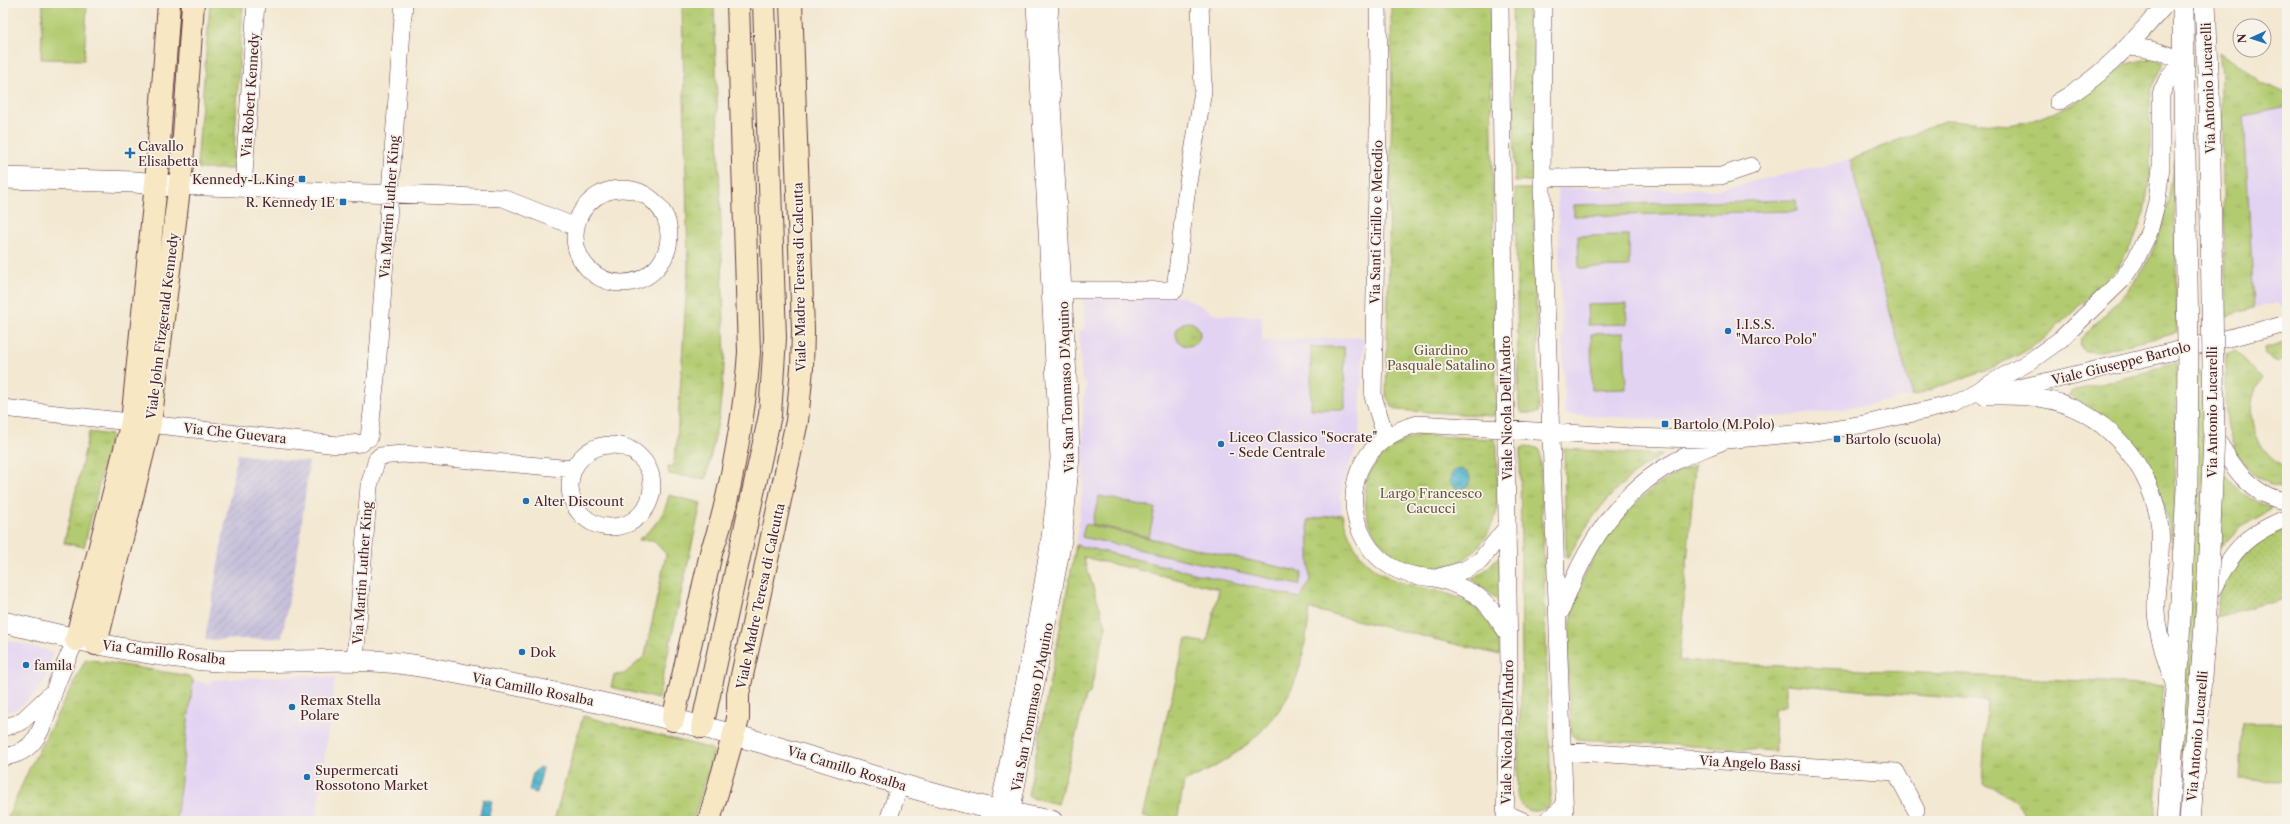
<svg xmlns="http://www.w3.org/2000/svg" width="2290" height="824" viewBox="0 0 2290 824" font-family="'Libre Caslon Text',serif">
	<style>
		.built { fill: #e3d3f3 }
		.industrial { fill: url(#industrial-furrows) }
		.grass { fill: url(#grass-tufts); stroke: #7e754e }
		.garden { fill: url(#garden-dots); stroke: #7e754e }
		.pitch { fill: #b2cb70; stroke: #7e754e }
		.water { fill: url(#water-waves); stroke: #4c697c }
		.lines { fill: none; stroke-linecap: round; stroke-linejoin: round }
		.minor-casing { stroke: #633d44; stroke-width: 18 }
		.tertiary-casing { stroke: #633d44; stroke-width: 22 }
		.secondary-casing { stroke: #633d44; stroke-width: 24 }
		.minor { stroke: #fff; stroke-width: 17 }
		.tertiary { stroke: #fff; stroke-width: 21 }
		.secondary { stroke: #f7e8c3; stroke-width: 22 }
		.tertiary-bridge-casing { stroke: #633d44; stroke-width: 22; stroke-linecap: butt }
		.tertiary-bridge { stroke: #fff; stroke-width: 21 }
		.poi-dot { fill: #1f6fb2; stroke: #f7f3e8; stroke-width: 1.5 }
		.labels { text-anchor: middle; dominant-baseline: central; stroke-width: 3.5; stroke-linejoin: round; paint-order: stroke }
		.street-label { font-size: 13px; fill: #4a1f2b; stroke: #f7f3e8 }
		.poi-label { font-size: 13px; fill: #4a1f2b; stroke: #f7f3e8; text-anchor: start }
		.park-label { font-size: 13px; fill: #695340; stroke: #f7f3e8 }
	</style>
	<defs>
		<pattern id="industrial-furrows" width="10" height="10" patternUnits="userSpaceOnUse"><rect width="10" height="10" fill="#c6c0da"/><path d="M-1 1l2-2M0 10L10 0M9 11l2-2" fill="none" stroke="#aca5bb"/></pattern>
		<pattern id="grass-tufts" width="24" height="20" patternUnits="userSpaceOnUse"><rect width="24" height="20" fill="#b2cb70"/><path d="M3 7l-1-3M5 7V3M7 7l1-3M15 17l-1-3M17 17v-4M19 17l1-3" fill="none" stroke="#9bae61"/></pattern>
		<pattern id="garden-dots" width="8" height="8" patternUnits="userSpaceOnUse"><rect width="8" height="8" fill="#b2cb70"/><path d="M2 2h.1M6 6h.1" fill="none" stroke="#9bae61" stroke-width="1.8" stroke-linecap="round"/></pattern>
		<pattern id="water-waves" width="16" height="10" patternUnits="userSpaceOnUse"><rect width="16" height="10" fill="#4db3cc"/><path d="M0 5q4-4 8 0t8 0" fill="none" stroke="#4291a6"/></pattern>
	</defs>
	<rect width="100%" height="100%" fill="#f7f3e8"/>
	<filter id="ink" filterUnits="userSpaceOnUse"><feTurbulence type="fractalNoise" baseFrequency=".025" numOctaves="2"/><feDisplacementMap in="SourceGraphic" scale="8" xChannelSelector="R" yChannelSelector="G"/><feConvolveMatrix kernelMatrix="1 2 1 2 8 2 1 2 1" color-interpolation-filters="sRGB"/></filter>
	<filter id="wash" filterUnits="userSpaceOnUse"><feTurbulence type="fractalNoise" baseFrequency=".012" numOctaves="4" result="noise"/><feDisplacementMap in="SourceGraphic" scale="16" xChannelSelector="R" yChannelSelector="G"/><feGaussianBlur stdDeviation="0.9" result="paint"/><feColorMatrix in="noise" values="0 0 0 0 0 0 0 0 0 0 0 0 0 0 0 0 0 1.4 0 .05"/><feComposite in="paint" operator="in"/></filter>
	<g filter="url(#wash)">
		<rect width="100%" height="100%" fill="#f3e8d1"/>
		<!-- built -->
		<path class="built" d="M2287,107V306L2282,307L2277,303L2254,308L2244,115Z
			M1850,160L1912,396L1845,409L1790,416L1757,417V420L1682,421L1565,414L1557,188L1715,190Z
			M1181,296L1218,315L1262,316V341L1364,337L1359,440L1344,479L1341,497L1342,514L1308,520L1310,583L1299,598L1076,545L1083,486V401L1087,383L1082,381L1079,330L1085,329L1083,297Z
			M3,639L53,652L46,679L38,691L19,707L3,714Z
			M306,675L335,678L316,821H176L193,680L210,684L211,680Z"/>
		<!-- industrial -->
		<path class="industrial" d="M237,454L309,462L300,539L282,638L205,640Z"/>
		<!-- grass -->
		<path class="grass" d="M210,3H243L233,169H199L197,166Z
			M682,3H714L725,357L719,417L706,479L669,474L668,467L673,468L677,440L688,266Z
			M1391,3H1490L1496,411L1493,416L1397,410L1392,406L1386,396L1392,101Z
			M1512,3H1535L1533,181L1515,182Z
			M2220,52L2263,83L2287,94V107L2244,116L2254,308L2226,316Z
			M2152,58L2163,63L2150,91V176L2144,213L2133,242L2115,272L2044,339L2022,353L1985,371L1912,396L1850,160L1947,120L2009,125L2031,121L2055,112L2079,100L2126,64Z
			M2174,161L2177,333L2097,352L2086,351L2080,347L2081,339C2094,323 2112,310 2125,293C2159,255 2168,211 2174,161Z
			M1515,189H1533L1539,409L1538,413H1522L1519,408Z
			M1176 334a12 12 0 1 1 24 0a12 12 0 1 1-24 0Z
			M2287,341V356L2277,362L2265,355L2264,348Z
			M2235,350L2262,378C2240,409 2254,452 2287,468V490C2219,472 2224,411 2226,354Z
			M2177,363L2173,547C2165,497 2149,451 2108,419C2098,410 2077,402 2069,395L2072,391L2150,372V370Z
			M2197,371H2206L2205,449L2188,757H2180Z
			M89,432L111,435L84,547L64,543Z
			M1419,435L1493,439L1497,444V511C1493,523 1488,536 1479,546C1434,598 1351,549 1367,482C1373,457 1396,442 1419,435Z
			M1523,447L1537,448L1540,450L1551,797L1549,806C1536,816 1518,811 1517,793L1522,661L1520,451Z
			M1564,449L1662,455C1619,479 1590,516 1568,558H1566Z
			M1695,465L1679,661L2164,685L2155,821H2028C2020,801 2002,790 1982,783L1987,701L1786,684V706L1774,710L1775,751L1576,739L1571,734C1570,704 1566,671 1569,640C1574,565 1625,493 1695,465Z
			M2223,473L2242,494L2272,509L2239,528L2220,548Z
			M669,495L701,503L658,699L611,687L614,675L624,674L645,656L666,554L653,540H638C654,528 665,515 669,495Z
			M1342,514C1349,537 1358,559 1379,572C1414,595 1462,583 1488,622C1495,633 1499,642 1500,655L1310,609C1308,626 1305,645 1301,663C1286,721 1236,760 1184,782L1177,821H1161L1142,817L1186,639L1207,643L1219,589L1083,557L1106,626L1090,693L1086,696L1058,804L1029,797L1028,795L1076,545L1299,598L1310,583L1308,520Z
			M1499,556L1500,603L1488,590L1472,579L1487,569Z
			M86,659L189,676L193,680L176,821H6L29,769Z
			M583,716L712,749L714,752L693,821H554Z"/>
		<!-- garden -->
		<path class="garden" d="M2287,527V597L2216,617C2218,606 2218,593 2223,583C2239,554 2257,539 2287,527Z"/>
		<!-- pitch -->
		<path class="pitch" d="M43,3H87L84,60L41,59Z
			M1796,200L1797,211L1574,216V205Z
			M1629,235V267L1579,268L1578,236Z
			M1626,304L1627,324L1588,325L1587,305Z
			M1624,333L1626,389L1592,390L1591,334Z
			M1311,347H1344L1345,409H1311Z
			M1099,496L1155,508L1149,537L1092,524Z
			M1085,524L1302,572L1299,585L1082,537Z
			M2242,723H2287V781L2239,780Z"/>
		<!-- water -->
		<path class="water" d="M1450 479a10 10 0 1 1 20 0a10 10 0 1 1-20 0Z
			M538,768H543L537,793L529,791L533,773Z
			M483,799L492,801L488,821L479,819Z"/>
	</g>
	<g filter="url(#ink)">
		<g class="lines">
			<!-- minor casing -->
			<g class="minor-casing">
				<path id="minor" d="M1378,3L1379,80L1373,396L1386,438
					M1500,3L1509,667L1505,821
					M1543,3L1542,191L1565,821
					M2058,102C2102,78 2134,40 2167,3
					M1542,178L1721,176L1751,166
					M178,186L503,198L576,227
					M243,188L256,3
					M575 236a47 47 0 1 1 94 0a47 47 0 1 1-94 0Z
					M1063,290H1175L1186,195L1203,91L1200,3
					M2007,391L2287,324
					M1985,396C2002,396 2021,395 2039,398C2103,407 2153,465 2160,528C2163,556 2155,583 2156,610C2157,635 2166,662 2175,686
					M3,408L338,445L362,443
					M2214,435C2231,464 2250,497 2287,501
					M369,438L377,369L404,3
					M570 486a41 41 0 1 1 82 0a41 41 0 1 1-82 0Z
					M380,456L403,454L573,469
					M1436,578L1464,570L1480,561L1507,527
					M2207,599C2232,554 2238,538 2287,518
					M1561,611C1583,549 1617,492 1676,461C1690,453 1707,448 1721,442
					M1509,635C1497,619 1487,599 1469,591C1459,586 1445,580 1434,578C1424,577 1415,576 1405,573C1363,559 1344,511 1359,471C1369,446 1393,430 1418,424L1633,437L1726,440L1815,432L1864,424L1954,404L2029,362L2061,339L2122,280L2136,259L2149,232L2157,201L2161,167V94L2169,76L2184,62C2165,52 2149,48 2127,47
					M355,660L369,486L377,459
					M3,728L21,722L54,691
					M1561,751L1896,772L1916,810
					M3,757C40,753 44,721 54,691C60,674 68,657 76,640
					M998,812C1022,695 1049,577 1059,458L1035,3
					M1505,813L1523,821
					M1011,814L1063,540L1071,457L1069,394L1048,36L1050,3
					M888,821L900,784
					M1546,821L1564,807"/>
			</g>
			<!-- tertiary casing -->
			<g class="tertiary-casing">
				<path id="tertiary" d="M2183,3L2184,93
					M2205,3L2209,92
					M3,178L135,182L174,186
					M3,622C69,638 136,654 204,660C278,666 351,653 425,667C536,688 647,711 756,741C855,769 951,804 1052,821
					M2168,821L2179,638
					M2190,821L2207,599"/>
			</g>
			<!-- secondary casing -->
			<g class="secondary-casing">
				<path id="secondary" d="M76,640L132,422L156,184L169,3
					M96,644L150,424L182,165L193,3
					M673,720L712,549C721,528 725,506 730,484C739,440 746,397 749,352L738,3
					M702,727L770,415L775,338L764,3
					M709,821L738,719V694L797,421L802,368L803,330L791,3"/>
			</g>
			<!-- minor -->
			<use href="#minor" class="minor"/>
			<!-- tertiary -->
			<use href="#tertiary" class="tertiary"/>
			<!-- secondary -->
			<use href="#secondary" class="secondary"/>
			<!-- tertiary-bridge casing -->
			<g class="tertiary-bridge-casing">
				<path id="tertiary-bridge" d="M2207,599L2214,435L2209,92
					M2179,638L2187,488L2188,342L2184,93"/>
			</g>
			<!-- tertiary-bridge -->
			<use href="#tertiary-bridge" class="tertiary-bridge"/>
		</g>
	</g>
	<!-- markers -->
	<g class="poi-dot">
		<path d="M128 147h4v4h4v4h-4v4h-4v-4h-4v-4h4z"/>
		<rect x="298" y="175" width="8" height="8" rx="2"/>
		<rect x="339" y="198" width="8" height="8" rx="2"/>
		<circle cx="1728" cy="331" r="4"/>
		<rect x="1661" y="420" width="8" height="8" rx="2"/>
		<rect x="1833" y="435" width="8" height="8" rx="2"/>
		<circle cx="1221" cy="444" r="4"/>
		<circle cx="526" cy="501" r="4"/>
		<circle cx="522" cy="652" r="4"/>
		<circle cx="26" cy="665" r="4"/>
		<circle cx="292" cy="707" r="4"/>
		<circle cx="307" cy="777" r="4"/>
	</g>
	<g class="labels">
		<!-- street labels -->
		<g class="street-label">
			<text transform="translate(2208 88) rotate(-92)">Via Antonio Lucarelli</text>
			<text transform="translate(250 95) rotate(-86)">Via Robert Kennedy</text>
			<text transform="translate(389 207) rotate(-86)">Via Martin Luther King</text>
			<text transform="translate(1376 222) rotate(-89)">Via Santi Cirillo e Metodio</text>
			<text transform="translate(799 277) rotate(-91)">Viale Madre Teresa di Calcutta</text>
			<text transform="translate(162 326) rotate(-83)">Viale John Fitzgerald Kennedy</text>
			<text transform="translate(2121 363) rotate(-14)">Viale Giuseppe Bartolo</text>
			<text transform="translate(1066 387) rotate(-92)">Via San Tommaso D'Aquino</text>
			<text transform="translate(1506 408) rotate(-91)">Viale Nicola Dell'Andro</text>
			<text transform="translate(2212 412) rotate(-90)">Via Antonio Lucarelli</text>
			<text transform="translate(235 433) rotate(6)">Via Che Guevara</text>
			<text transform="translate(362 573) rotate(-86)">Via Martin Luther King</text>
			<text transform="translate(760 596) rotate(-78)">Viale Madre Teresa di Calcutta</text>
			<text transform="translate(164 652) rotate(7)">Via Camillo Rosalba</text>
			<text transform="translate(533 689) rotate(11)">Via Camillo Rosalba</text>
			<text transform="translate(1032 707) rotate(-79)">Via San Tommaso D'Aquino</text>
			<text transform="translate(1507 732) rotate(-89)">Viale Nicola Dell'Andro</text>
			<text transform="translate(2197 736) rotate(-85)">Via Antonio Lucarelli</text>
			<text transform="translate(1750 763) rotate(3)">Via Angelo Bassi</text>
			<text transform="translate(847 768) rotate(17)">Via Camillo Rosalba</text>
		</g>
		<!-- poi labels -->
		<g class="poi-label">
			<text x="138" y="146">Cavallo<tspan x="138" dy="15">Elisabetta</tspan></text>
			<text x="294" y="179" text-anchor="end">Kennedy-L.King</text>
			<text x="335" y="202" text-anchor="end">R. Kennedy 1E</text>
			<text x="1736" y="324">I.I.S.S.<tspan x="1736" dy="15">"Marco Polo"</tspan></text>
			<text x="1673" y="424">Bartolo (M.Polo)</text>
			<text x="1229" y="437">Liceo Classico "Socrate"<tspan x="1229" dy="15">- Sede Centrale</tspan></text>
			<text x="1845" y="439">Bartolo (scuola)</text>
			<text x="534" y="501">Alter Discount</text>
			<text x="530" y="652">Dok</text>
			<text x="34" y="665">famila</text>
			<text x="300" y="700">Remax Stella<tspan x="300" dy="15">Polare</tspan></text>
			<text x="315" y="770">Supermercati<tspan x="315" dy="15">Rossotono Market</tspan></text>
		</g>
		<!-- park labels -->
		<g class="park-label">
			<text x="1441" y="350">Giardino<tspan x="1441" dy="15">Pasquale Satalino</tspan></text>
			<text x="1431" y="493">Largo Francesco<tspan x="1431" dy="15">Cacucci</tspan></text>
		</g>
	</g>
	<!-- margin -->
	<rect width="2290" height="824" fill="none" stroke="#f7f3e8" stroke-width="16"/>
	<!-- north arrow -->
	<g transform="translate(2252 38) rotate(267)"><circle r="19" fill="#f7f3e8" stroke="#b29e9c"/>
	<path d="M0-3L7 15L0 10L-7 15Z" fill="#1f6fb2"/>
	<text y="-6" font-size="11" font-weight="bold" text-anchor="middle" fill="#4a1f2b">N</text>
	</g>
</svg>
